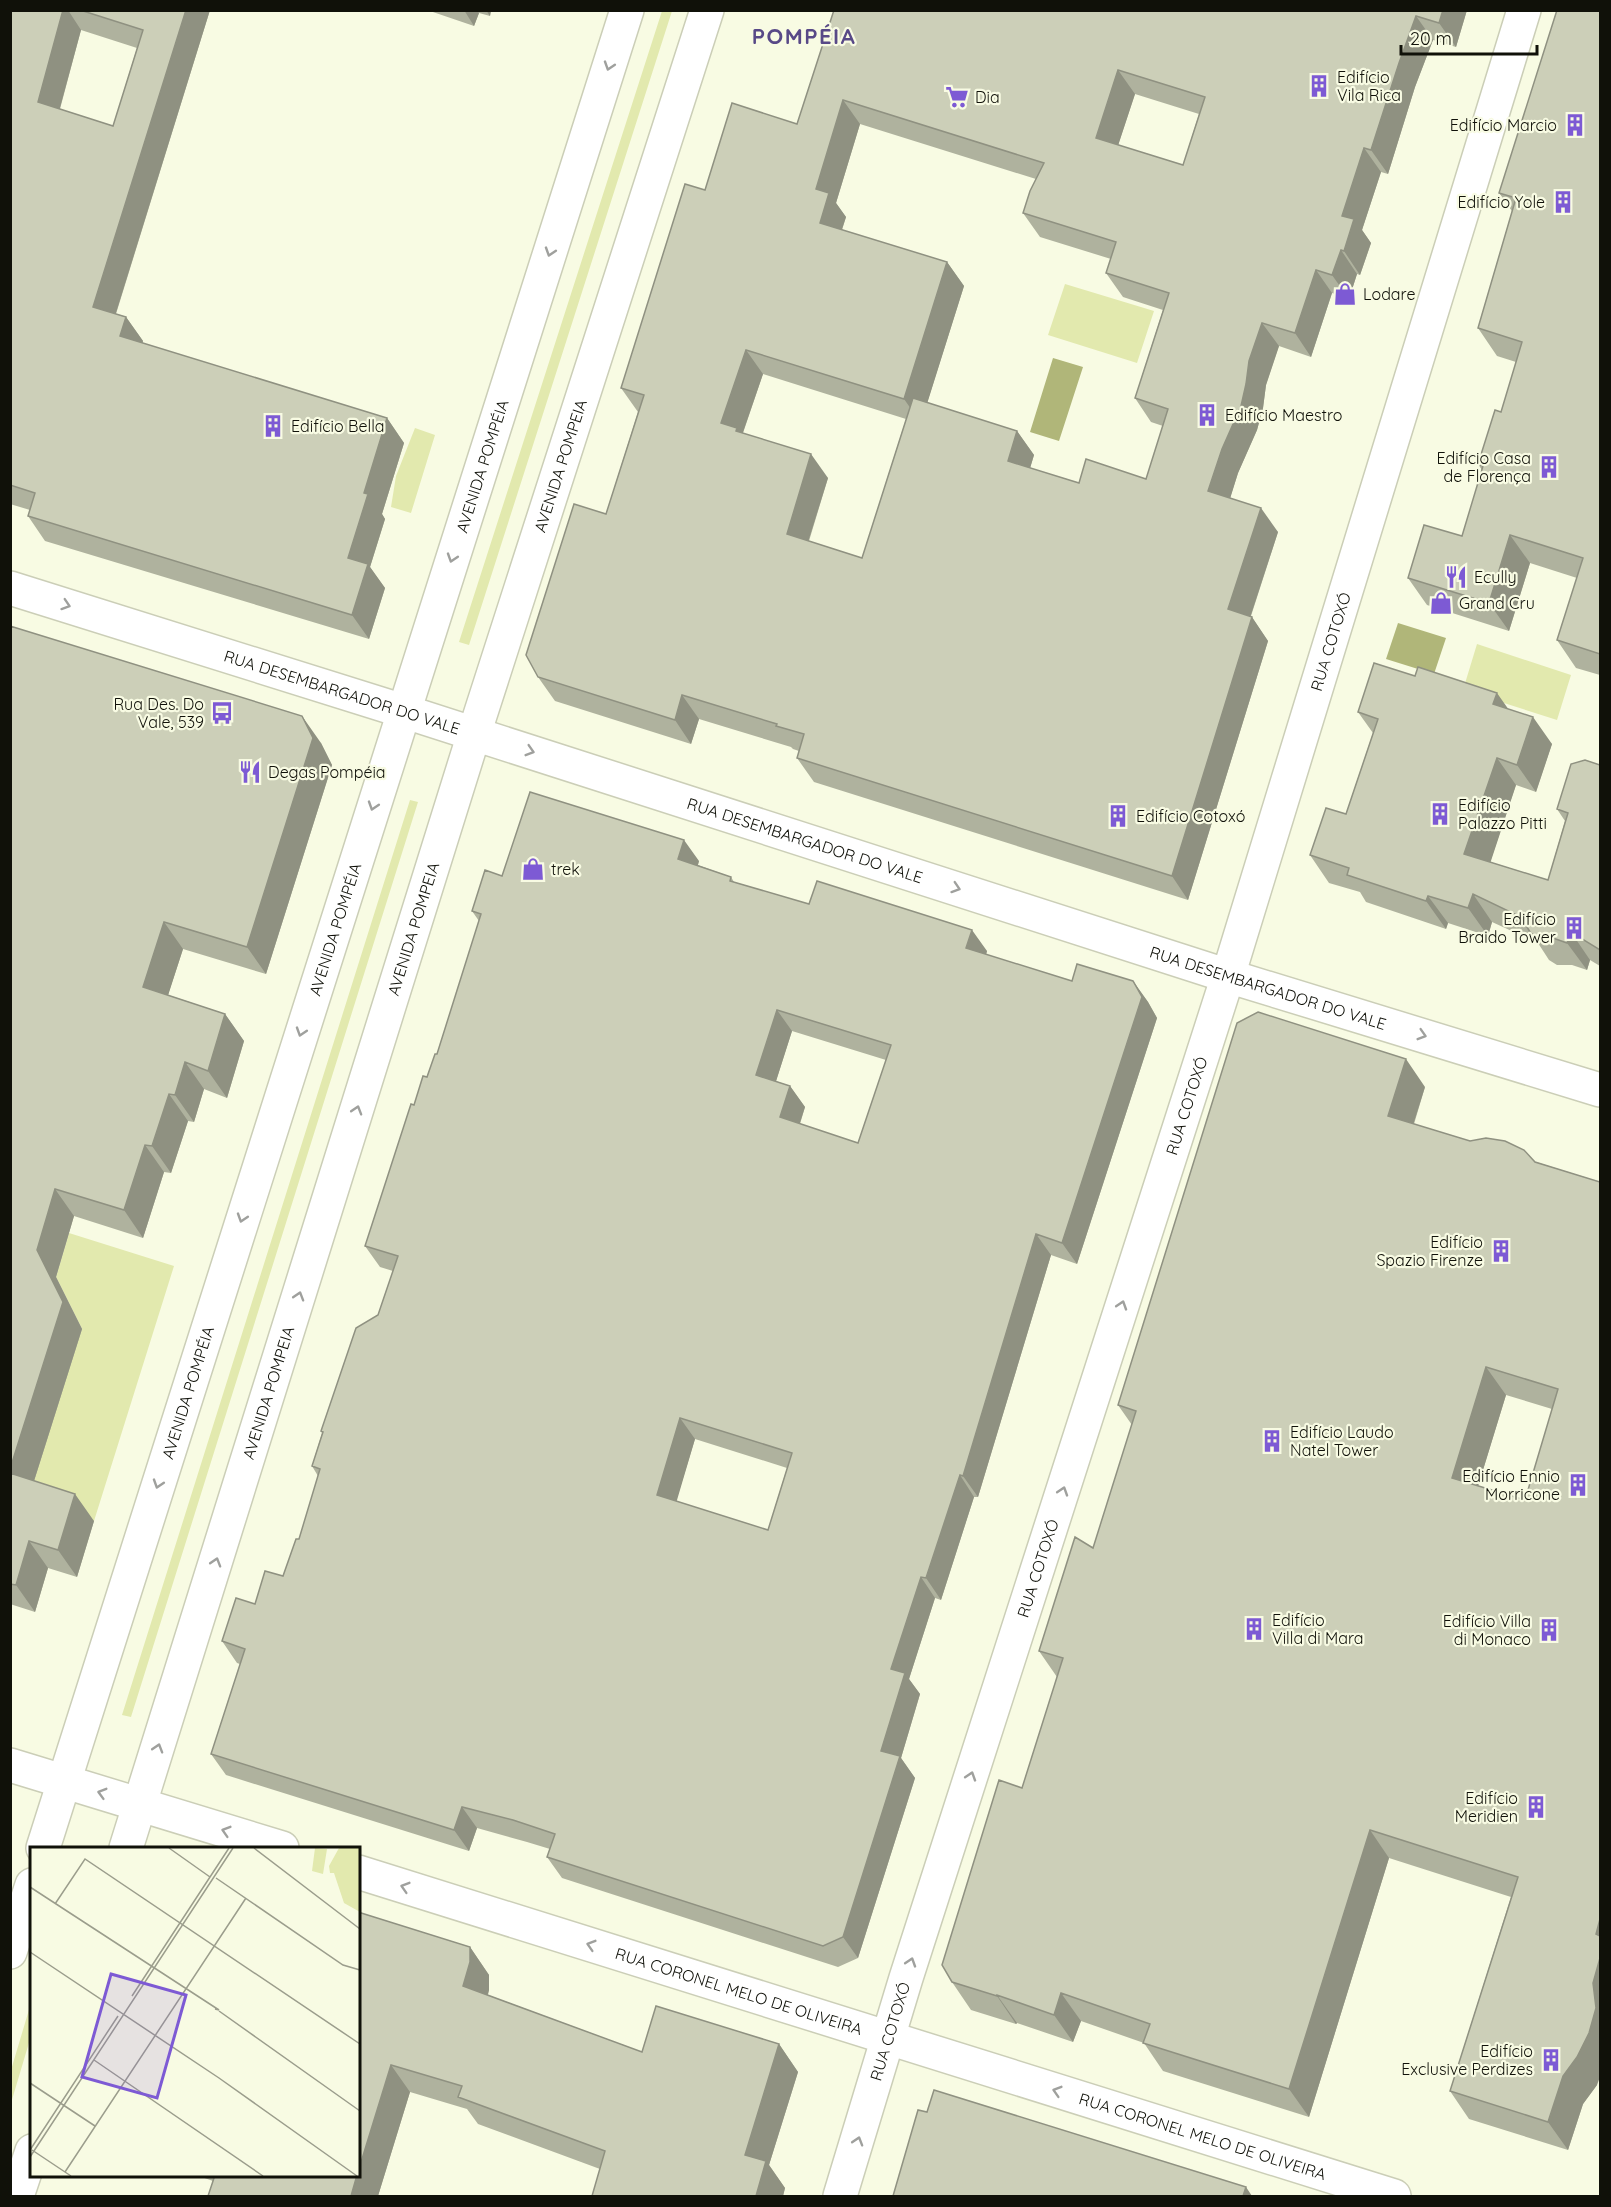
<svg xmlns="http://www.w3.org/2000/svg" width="1611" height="2207" viewBox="0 0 1611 2207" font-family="Quicksand,sans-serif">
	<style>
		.green { fill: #e2e9ae }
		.water { fill: #b0b679 }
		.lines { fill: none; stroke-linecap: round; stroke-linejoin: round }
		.minor-casing { stroke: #cbceb7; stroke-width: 36 }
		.major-casing { stroke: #cbceb7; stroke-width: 36 }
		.minor { stroke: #fff; stroke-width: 33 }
		.major { stroke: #fff; stroke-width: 33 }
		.wall { fill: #afb29e; fill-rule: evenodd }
		.shaded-wall { fill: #8f9181 }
		.building { fill: #cccfb8; stroke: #8f9181; stroke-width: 1.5; fill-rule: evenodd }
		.oneway { stroke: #9fa09d }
		.labels { text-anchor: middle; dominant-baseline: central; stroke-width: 4.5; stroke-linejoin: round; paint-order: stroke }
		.poi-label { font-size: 16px; fill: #101109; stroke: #f8fbe3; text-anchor: start }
		.street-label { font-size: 16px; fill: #101109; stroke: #f8fbe3 }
		.district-label { font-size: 22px; font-weight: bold; letter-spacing: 1.5px; fill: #584987; stroke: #f8fbe3 }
		.inset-road { fill: none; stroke: #9b9d8c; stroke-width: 1.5 }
		.view { fill: #7d5ad4; fill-opacity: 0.15; stroke: #7d5ad4; stroke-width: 3 }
		.inset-edge { fill: none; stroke: #101109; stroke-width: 3 }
	</style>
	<rect width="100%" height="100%" fill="#f8fbe3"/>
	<!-- green -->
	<path class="green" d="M662,11H672L469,645L459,642Z
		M1065,284L1154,311L1137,363L1048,335Z
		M415,428L435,435L411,513L391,507L396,476Z
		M1477,644L1571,675L1557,720L1463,690Z
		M410,800L418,802L131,1717L122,1715Z
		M69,1233L174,1266L94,1521L11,1495L10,1448L82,1329L56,1277Z
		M31,2003V2036L11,2103V2070Z"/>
	<!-- water -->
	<path class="water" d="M1053,358L1083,367L1059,441L1030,432Z
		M1398,623L1446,638L1434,674L1386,659Z"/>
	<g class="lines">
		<!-- minor casing -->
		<g class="minor-casing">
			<g id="minor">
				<path d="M10,1765L282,1848"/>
				<path id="s1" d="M358,1872L1394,2196"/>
				<path id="s2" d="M840,2196L906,1978L1228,976L1524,10"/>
			</g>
		</g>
		<!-- major casing -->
		<g class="major-casing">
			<g id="major">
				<path id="s3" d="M10,588L403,711L1228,976L1600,1090"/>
				<path id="s4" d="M43,1848L627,10"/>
				<path id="s5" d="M126,1848L474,734L707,10"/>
				<path d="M10,1952L32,1885"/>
				<path d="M17,2196L32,2151"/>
			</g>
		</g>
		<!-- minor -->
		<use href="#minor" class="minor"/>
		<!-- major -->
		<use href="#major" class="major"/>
	</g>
	<!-- wall -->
	<path class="wall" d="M10,10H210L116,314L126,317L143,341L142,343L387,418L404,443L382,514L385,519L370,567L385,588L369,639L45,541L28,516L30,510L10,504ZM81,30L137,48L113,126L60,109Z
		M427,10H491L490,16L479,13L474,26Z
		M834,10H1467L1456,47L1433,40L1415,87L1388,174L1381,172L1362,230L1371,243L1360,275L1357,274L1349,299L1332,293L1311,357L1279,346L1266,385L1263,408L1257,430L1238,473L1230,498L1278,532L1251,616L1268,641L1188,900L814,782L797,758L799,751L793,749L791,747L699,719L691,744L555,701L538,677L606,514L638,412L621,388L705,190L797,124ZM1135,94L1199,114L1183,165L1118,145ZM860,124L1036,179L1023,213L1040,237L1111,259L1106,273L1123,297L1163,310L1135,398L1151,422L1163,426L1146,479L1079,483L1030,468L1034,455L1017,431L927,403L964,286L947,262L842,230L846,217L836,203ZM763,374L906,419L862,558L809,541L828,478L743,433Z
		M1600,10V675L1576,668L1557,640L1577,578L1530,563L1509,631L1427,605L1408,578L1462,536L1482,470L1478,464L1501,412L1516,362L1497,356L1478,328L1512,211L1499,193Z
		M10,626L321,743L332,765L266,974L183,949L168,995L225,1014L244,1041L227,1098L204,1089L194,1122L188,1121L171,1173L164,1172L143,1238L74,1216L56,1277L82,1329L34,1481L94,1521L77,1577L48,1568L35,1612L10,1604Z
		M1508,709L1552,744L1536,792L1516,785L1490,862L1548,880L1565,821L1557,809L1600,765V966L1590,960L1587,970L1572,965H1557L1549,960L1538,943L1492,922L1488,936L1448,923L1446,929L1366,902L1360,892L1329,883L1310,855L1346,814L1373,733L1358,712Z
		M699,861L698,865L731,877L734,882L809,904L987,951L986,955L1072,981H1133L1148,1002L1157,1018L1077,1264L1051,1255L978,1497H974L941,1600L935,1598L909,1679L920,1694L901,1758L915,1778L858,1958L838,1967L562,1878L547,1857L550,1849L527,1842L477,1828L469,1851L226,1775L211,1754L240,1664L237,1663L222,1641L255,1604L283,1576L299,1539L318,1476L312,1466L322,1433L321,1431L378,1315L393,1271L380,1267L365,1246L414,1105L437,1054L479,921L472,911L502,876ZM792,1031L886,1060L858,1143L800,1124L805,1107L790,1086L776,1081ZM695,1439L787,1468L768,1530L676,1501Z
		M1425,1087L1414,1124L1600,1182L1597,2085L1583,2104L1568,2150L1469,2119L1450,2091L1511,1897L1389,1858L1309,2117L1163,2071L1144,2043L1081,2021L1073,2042L1017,2023L1016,2024L971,2010L952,1982L1022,1788L1057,1677L1039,1651L1093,1548L1132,1425L1118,1405ZM1506,1395L1552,1409L1525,1500L1478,1486Z
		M358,1912L470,1947L489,1975V1990L488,1995L642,2052L656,2006L779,2044L798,2072L769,2165L785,2188L783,2196H592L600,2169L478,2124L467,2109L410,2092L378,2196H208L213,2181L196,2175H358Z"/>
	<!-- shaded-wall -->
	<path class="shaded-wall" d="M63,10H68L81,30L55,126L38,102Z
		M186,10H210L110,332L93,307Z
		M464,10H477L479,13L474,26Z
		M486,10H491L490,16Z
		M1443,10H1467L1456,47L1439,23Z
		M1416,16L1433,40L1415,87L1388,174L1371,150L1399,63Z
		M1118,70L1135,94L1113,161L1096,138Z
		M843,100L860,124L836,203L846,217L836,247L820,223L816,189Z
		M1364,148L1381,172L1362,230L1371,243L1360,275L1344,251L1342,216Z
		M1341,250L1357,274L1349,299L1332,275Z
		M947,262L964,286L921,423L904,399Z
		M1316,270L1332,293L1311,357L1295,333Z
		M126,317L143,341L137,360L120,336Z
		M1262,323L1279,346L1266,385L1263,408L1257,430L1238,473L1225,515L1208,491L1249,361Z
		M746,350L763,374L742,435L721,423Z
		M387,418L404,443L382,514L385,519L370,567L385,588L369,639L352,615L348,558L364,493Z
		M1017,431L1034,455L1025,485L1008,461Z
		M811,454L828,478L803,558L787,534Z
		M1261,508L1278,532L1245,633L1228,609Z
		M1510,535L1530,563L1509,631L1489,603Z
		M1252,617L1268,641L1188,900L1172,876Z
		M1497,693L1516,720L1493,704Z
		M682,695L699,719L691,744L675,720Z
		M302,716L321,743L332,765L266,974L247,947Z
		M1533,717L1552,744L1536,792L1517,765Z
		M1497,758L1516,785L1484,882L1464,854Z
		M684,840L699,861L693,880L678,859Z
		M1473,894L1492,922L1488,936L1468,908Z
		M1428,896L1448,923L1446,929L1426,901Z
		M164,922L183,949L162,1014L143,987Z
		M972,930L987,951L981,970L966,948Z
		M1571,932L1590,960L1587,970L1567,943Z
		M1133,981L1148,1002L1157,1018L1077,1264L1062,1243Z
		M777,1010L792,1031L771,1097L756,1075Z
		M225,1014L244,1041L227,1098L208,1071Z
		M1406,1059L1425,1087L1407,1144L1388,1116Z
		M185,1062L204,1089L194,1122L175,1095Z
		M790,1086L805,1107L795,1138L780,1117Z
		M169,1094L188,1121L171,1173L152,1146Z
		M145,1145L164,1172L143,1238L124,1210Z
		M55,1189L74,1216L56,1277L82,1329L28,1500L10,1475V1469L37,1250Z
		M1036,1234L1051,1255L978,1497L963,1476Z
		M1486,1367L1506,1395L1472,1506L1452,1478Z
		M680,1418L695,1439L672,1517L657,1495Z
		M960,1475L974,1497L941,1600L926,1578Z
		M75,1494L94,1521L77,1577L58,1550Z
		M29,1541L48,1568L35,1612L16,1585Z
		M921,1577L935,1598L909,1679L920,1694L901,1758L915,1778L858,1958L843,1937L891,1669Z
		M462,1807L477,1828L469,1851L454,1830Z
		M1370,1830L1389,1858L1309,2117L1289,2089Z
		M1600,1919V1941L1596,1934Z
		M470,1947L489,1975V1990L482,2013L463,1986Z
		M1600,1958V2077L1597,2085L1583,2104L1568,2150L1548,2122Z
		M1061,1993L1081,2021L1073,2042L1054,2015Z
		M997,1995L1017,2023L1016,2024L997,1996Z
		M779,2044L798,2072L769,2165L785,2188L783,2196H756L745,2155Z
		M391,2065L410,2092L378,2196H351L357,2175H358V2172Z
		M1246,2187L1252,2196H1243Z"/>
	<!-- building -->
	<path class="building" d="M10,10H63L38,102L113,126L143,30L80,10H186L93,307L126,317L120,336L387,418L364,493L368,494L348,558L368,564L352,615L28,516L35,493L10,485Z
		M834,10H1443L1439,23L1416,16L1399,63L1371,150L1364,148L1342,216L1354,219L1344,251L1341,250L1332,275L1316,270L1295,333L1262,323L1249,361L1246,384L1241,406L1222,449L1208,491L1261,508L1228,609L1252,617L1172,876L797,758L804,734L776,726L777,724L682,695L675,720L538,677L526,655L574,504L606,514L644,395L621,388L685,184L705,190L732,103L797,124ZM1118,70L1205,97L1183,165L1096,138ZM843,100L1044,163L1030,191L1023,213L1116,242L1106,273L1169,293L1135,398L1168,409L1146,479L1086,459L1079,483L1008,461L1017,431L913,398L862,558L787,534L811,454L736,431L737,428L721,423L746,350L904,399L947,262L820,223L829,193L816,189Z
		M1557,10H1600V654L1557,640L1583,558L1510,535L1489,603L1408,578L1424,525L1462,536L1483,466L1478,464L1495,410L1501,412L1522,342L1478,328L1516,198L1499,193Z
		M10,626L302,716L313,738L247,947L164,922L143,987L225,1014L208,1071L185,1062L175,1095L169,1094L152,1146L145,1145L124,1210L55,1189L37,1250L63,1302L10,1469Z
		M1374,663L1415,676L1418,667L1497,693L1493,704L1533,717L1517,765L1497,758L1464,854L1548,880L1568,813L1557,809L1571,764L1585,760L1600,765V950L1571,932L1567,943L1553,938H1537L1530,932L1521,917L1473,894L1468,908L1428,896L1426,901L1347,875L1349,868L1310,855L1326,808L1346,814L1378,719L1358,712Z
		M530,792L684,840L678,859L731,877L730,881L809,904L817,881L972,930L966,948L1072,981L1077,964L1133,981L1142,997L1062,1243L1036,1234L963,1476L960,1475L926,1578L921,1577L891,1669L905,1673L881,1751L900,1756L843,1937L823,1946L547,1857L555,1834L513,1820L462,1807L454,1830L211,1754L245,1649L222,1641L236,1598L255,1604L265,1571L283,1576L296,1539H299L320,1469L312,1466L323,1432L321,1431L356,1328L378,1315L398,1256L365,1246L411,1104L414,1105L423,1076L427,1077L435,1054H437L481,914L472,911L485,870L502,876ZM777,1010L891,1045L858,1143L780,1117L790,1086L756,1075ZM680,1418L792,1453L768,1530L657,1495Z
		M1258,1012L1406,1059L1388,1116L1470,1141L1486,1138L1505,1141L1524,1150L1535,1162L1600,1182V1919L1596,1934L1600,1936V1958L1593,1983L1596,2008L1589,2033L1577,2057L1563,2076L1548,2122L1450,2091L1518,1877L1370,1830L1289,2089L1143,2043L1150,2024L1061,1993L1054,2015L997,1995V1996L952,1982L942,1965L999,1780L1022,1788L1063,1658L1039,1651L1075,1537L1093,1548L1136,1411L1118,1405L1237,1023ZM1486,1367L1558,1389L1525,1500L1452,1478Z
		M10,1473L75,1494L58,1550L29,1541L16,1585L10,1584Z
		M358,1912L470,1947V1962L463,1986L642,2052L656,2006L779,2044L745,2155L766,2161L756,2196H592L605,2151L458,2097L462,2086L391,2065L358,2172Z
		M934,2090L1246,2187L1243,2196H893L918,2110L927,2112Z
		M215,2175H357L351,2196H208Z"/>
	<!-- one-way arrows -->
	<defs><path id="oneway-chevron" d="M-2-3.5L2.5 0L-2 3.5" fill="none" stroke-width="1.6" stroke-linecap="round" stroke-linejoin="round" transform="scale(1.5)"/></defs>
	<g class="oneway">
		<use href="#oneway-chevron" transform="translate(609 66) rotate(108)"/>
		<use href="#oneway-chevron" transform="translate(550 252) rotate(108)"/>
		<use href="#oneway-chevron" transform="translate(452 558) rotate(108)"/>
		<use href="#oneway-chevron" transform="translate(66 605) rotate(18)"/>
		<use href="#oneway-chevron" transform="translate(530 751) rotate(17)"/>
		<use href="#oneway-chevron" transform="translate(373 806) rotate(108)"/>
		<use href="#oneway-chevron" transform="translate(956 888) rotate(18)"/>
		<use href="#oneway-chevron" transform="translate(301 1032) rotate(108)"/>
		<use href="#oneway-chevron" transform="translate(1422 1035) rotate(17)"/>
		<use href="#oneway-chevron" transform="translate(357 1110) rotate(-73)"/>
		<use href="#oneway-chevron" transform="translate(242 1218) rotate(108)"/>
		<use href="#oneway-chevron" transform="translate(299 1296) rotate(-73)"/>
		<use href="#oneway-chevron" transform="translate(1122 1305) rotate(-72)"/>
		<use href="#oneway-chevron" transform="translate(158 1484) rotate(108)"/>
		<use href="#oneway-chevron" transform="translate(1063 1491) rotate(-72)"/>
		<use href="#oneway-chevron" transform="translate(216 1562) rotate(-73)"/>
		<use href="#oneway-chevron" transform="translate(158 1748) rotate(-73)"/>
		<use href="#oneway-chevron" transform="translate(971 1776) rotate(-72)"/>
		<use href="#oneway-chevron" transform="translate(102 1793) rotate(-164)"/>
		<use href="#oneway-chevron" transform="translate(226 1831) rotate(-163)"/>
		<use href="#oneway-chevron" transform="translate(405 1887) rotate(-163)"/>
		<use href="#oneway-chevron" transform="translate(591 1945) rotate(-163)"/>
		<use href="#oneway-chevron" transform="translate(911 1962) rotate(-72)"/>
		<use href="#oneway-chevron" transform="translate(1057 2091) rotate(-163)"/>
		<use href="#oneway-chevron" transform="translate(858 2141) rotate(-73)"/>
	</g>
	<!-- icons -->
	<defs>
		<g id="building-bare" transform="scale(1.8)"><path d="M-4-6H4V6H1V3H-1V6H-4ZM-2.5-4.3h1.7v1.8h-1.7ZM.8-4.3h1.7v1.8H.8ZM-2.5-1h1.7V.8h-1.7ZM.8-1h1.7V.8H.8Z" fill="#7d5ad4" stroke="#f8fbe3" stroke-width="2.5" paint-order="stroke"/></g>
		<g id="supermarket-bare" transform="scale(1.8)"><path d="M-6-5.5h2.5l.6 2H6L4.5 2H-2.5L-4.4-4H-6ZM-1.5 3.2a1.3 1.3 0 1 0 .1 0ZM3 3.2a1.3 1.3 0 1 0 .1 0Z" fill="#7d5ad4" stroke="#f8fbe3" stroke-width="2.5" paint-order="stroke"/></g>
		<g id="shop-bare" transform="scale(1.8)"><path d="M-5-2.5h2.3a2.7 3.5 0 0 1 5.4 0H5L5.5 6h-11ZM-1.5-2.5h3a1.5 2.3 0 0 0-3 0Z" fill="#7d5ad4" stroke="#f8fbe3" stroke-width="2.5" paint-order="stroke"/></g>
		<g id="restaurant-bare" transform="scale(1.8)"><path d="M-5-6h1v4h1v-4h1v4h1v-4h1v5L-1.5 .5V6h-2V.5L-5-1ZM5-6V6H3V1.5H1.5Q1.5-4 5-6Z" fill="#7d5ad4" stroke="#f8fbe3" stroke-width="2.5" paint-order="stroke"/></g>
		<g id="bus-bare" transform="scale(1.8)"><path d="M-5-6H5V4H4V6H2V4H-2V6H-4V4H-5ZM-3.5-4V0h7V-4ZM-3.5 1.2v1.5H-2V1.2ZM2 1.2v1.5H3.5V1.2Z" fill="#7d5ad4" stroke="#f8fbe3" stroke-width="2.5" paint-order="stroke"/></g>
	</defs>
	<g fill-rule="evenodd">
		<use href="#building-bare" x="1319" y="86"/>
		<use href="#supermarket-bare" x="957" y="97"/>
		<use href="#building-bare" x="1575" y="125"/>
		<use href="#building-bare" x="1563" y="202"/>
		<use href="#shop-bare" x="1345" y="294"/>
		<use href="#building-bare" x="1207" y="415"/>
		<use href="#building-bare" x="273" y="426"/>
		<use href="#building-bare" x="1549" y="467"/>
		<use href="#restaurant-bare" x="1456" y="577"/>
		<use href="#shop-bare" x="1441" y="603"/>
		<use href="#bus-bare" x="222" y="713"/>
		<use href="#restaurant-bare" x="250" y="772"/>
		<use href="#building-bare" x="1440" y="814"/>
		<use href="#building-bare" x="1118" y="816"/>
		<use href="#shop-bare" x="533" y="869"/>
		<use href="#building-bare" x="1574" y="928"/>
		<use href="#building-bare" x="1501" y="1251"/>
		<use href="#building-bare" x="1272" y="1441"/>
		<use href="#building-bare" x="1578" y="1485"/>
		<use href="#building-bare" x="1254" y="1629"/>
		<use href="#building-bare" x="1549" y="1630"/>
		<use href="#building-bare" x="1536" y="1807"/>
		<use href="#building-bare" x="1551" y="2060"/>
	</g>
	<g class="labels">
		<!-- poi labels -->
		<g class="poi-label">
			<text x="1337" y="77">Edifício<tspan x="1337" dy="18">Vila Rica</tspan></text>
			<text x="975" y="97">Dia</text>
			<text x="1557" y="125" text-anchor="end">Edifício Marcio</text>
			<text x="1545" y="202" text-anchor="end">Edifício Yole</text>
			<text x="1363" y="294">Lodare</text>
			<text x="1225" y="415">Edifício Maestro</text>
			<text x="291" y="426">Edifício Bella</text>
			<text x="1531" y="458" text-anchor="end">Edifício Casa<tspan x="1531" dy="18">de Florença</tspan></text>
			<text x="1474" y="577">Ecully</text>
			<text x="1459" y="603">Grand Cru</text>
			<text x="204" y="704" text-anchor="end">Rua Des. Do<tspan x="204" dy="18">Vale, 539</tspan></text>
			<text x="268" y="772">Degas Pompéia</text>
			<text x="1458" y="805">Edifício<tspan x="1458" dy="18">Palazzo Pitti</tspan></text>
			<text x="1136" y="816">Edifício Cotoxó</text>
			<text x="551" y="869">trek</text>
			<text x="1556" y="919" text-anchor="end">Edifício<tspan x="1556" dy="18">Braido Tower</tspan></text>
			<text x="1483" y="1242" text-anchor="end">Edifício<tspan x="1483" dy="18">Spazio Firenze</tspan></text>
			<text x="1290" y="1432">Edifício Laudo<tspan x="1290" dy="18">Natel Tower</tspan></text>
			<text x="1560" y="1476" text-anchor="end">Edifício Ennio<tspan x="1560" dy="18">Morricone</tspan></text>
			<text x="1272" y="1620">Edifício<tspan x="1272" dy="18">Villa di Mara</tspan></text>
			<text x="1531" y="1621" text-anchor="end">Edifício Villa<tspan x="1531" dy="18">di Monaco</tspan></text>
			<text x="1518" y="1798" text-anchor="end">Edifício<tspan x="1518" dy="18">Meridien</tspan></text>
			<text x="1533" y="2051" text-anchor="end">Edifício<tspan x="1533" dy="18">Exclusive Perdizes</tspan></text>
		</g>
		<!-- street labels -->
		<g class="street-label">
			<text stroke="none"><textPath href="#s5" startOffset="1449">AVENIDA POMPEIA</textPath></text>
			<text stroke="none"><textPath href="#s4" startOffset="1450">AVENIDA POMPÉIA</textPath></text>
			<text stroke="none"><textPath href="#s2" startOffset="1630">RUA COTOXÓ</textPath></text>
			<text stroke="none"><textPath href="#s3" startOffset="348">RUA DESEMBARGADOR DO VALE</textPath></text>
			<text stroke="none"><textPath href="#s3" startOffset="834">RUA DESEMBARGADOR DO VALE</textPath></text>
			<text stroke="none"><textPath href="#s4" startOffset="964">AVENIDA POMPÉIA</textPath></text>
			<text stroke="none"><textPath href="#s5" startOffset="963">AVENIDA POMPEIA</textPath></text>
			<text stroke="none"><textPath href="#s3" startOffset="1320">RUA DESEMBARGADOR DO VALE</textPath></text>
			<text stroke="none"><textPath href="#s2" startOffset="1144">RUA COTOXÓ</textPath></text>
			<text stroke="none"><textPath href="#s4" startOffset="478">AVENIDA POMPÉIA</textPath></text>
			<text stroke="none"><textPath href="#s5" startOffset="477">AVENIDA POMPEIA</textPath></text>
			<text stroke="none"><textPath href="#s2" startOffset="658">RUA COTOXÓ</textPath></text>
			<text stroke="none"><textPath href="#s1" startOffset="399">RUA CORONEL MELO DE OLIVEIRA</textPath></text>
			<text stroke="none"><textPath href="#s2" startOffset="172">RUA COTOXÓ</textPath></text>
			<text stroke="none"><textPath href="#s1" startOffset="885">RUA CORONEL MELO DE OLIVEIRA</textPath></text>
		</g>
		<!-- district labels -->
		<g class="district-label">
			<text x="804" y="36">POMPÉIA</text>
		</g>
	</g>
	<!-- overview -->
	<g transform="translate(30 1847)">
		<rect width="330" height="330" fill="#f8fbe3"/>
		<path d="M285,1L297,2L293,27L282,24ZM309,1H330V65L314,56L304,26H300L299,19Z" fill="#e2e9ae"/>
		<path class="inset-road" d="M139,1L180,30M224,1L330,82M186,31L313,118L330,123M0,40L189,163L185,162M25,57L55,12L330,197M0,105L189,231L327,329M102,149L199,1M189,164L330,264M64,213L233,329M0,236L65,279M0,303L88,169M2,303L41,329M0,310L203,1M35,325L216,51"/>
		<path class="view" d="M81,127L156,148L127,251L52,230Z"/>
		<rect width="330" height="330" class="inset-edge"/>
	</g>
	<!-- border -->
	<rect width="1611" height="2207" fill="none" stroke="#101109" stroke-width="24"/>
	<!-- scale -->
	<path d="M1401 45v9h136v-9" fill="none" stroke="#101109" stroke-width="3"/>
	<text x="1410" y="45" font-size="18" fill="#101109" stroke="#f8fbe3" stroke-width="4.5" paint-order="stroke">20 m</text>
</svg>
